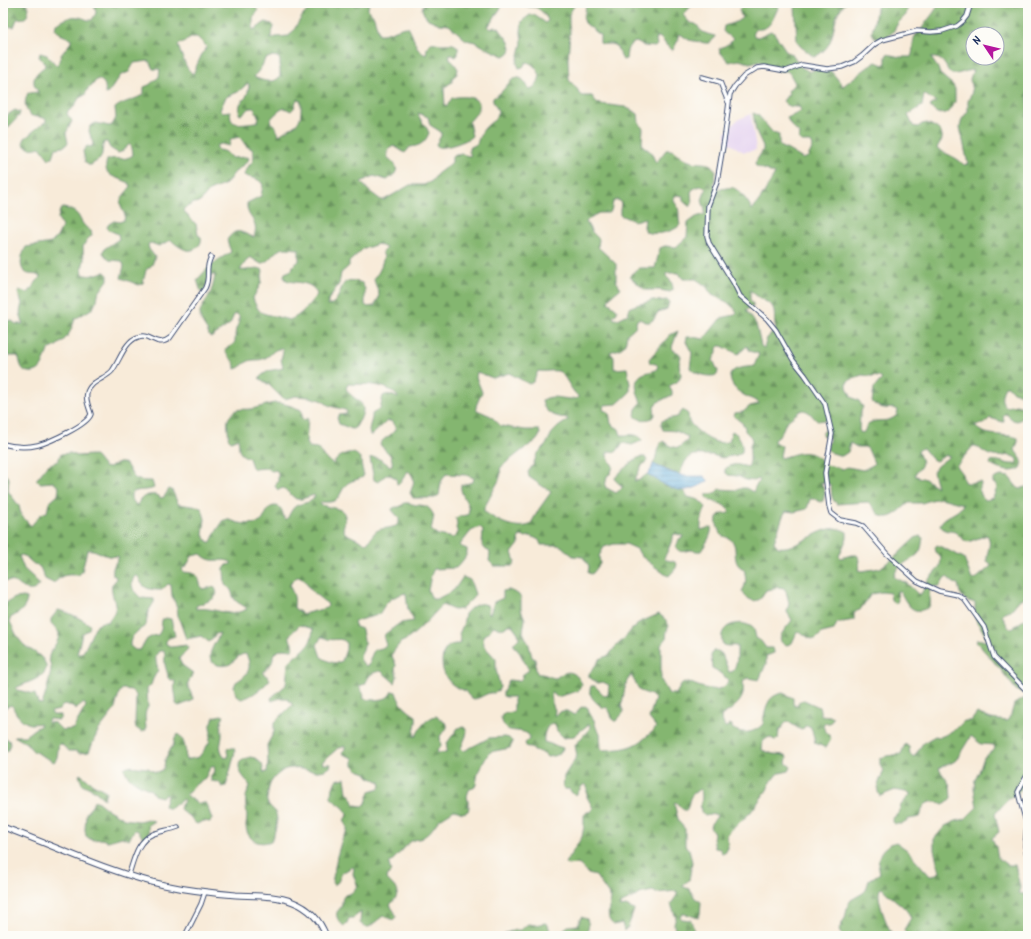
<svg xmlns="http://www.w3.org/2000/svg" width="1031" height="939" font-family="Kalam,sans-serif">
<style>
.built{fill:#e5d3f1}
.forest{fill:url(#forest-firs);stroke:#507267;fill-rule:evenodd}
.water{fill:url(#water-rules);stroke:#41709e}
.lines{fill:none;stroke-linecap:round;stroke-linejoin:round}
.minor-casing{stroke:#3c4b70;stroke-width:5.5}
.highway-casing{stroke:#3c4b70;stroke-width:7}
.minor{stroke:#fff;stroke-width:3.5}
.highway{stroke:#fff;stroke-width:5}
</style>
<defs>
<pattern id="forest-firs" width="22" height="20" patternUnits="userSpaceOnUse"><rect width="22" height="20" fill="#84b670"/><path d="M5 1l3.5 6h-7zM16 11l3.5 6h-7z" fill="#6b945f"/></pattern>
<pattern id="water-rules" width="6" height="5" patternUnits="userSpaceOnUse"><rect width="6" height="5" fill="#67b0de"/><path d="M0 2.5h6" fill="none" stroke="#5490b7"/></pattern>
</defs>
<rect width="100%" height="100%" fill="#fdfcf7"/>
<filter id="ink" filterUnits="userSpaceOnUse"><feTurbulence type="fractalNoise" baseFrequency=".025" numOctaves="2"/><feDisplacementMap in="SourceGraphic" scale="8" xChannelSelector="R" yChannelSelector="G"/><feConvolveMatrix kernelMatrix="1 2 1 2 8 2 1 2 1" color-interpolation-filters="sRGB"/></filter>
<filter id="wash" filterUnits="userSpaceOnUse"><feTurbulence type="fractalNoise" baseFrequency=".012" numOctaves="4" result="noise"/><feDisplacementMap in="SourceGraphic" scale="16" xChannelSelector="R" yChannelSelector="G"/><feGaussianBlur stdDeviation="0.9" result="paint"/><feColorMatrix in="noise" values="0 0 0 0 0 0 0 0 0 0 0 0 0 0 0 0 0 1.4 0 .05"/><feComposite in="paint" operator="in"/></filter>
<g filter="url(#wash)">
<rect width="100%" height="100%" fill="#f8ebd9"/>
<!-- built -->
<path class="built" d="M751,114L756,150L744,152L725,141L726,132L737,120Z"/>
<!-- forest -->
<g class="forest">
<path d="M3,3H26L29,7L27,16L25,18L17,19L14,27L3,26Z"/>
<path d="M89,3H253L258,11L253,18V30C258,29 261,24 266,22L272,24L274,27L270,39L276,37L289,36C296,29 299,19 305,13C321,0 350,3 370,3L368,7V10L374,17L379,34C389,35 398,27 408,27C414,36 415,51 426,55L427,48L429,44C434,41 437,44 442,44C449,44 452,42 458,47V55L456,57L452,55H449L450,59L454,63L458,69L457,74L452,78V82L446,86L444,90L445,105L447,106L452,98C459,96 479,95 479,106C479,112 472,118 469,122L472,136C468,141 445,149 438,147L436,144L441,136V132L430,125L428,117L418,113C419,120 427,126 429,133C425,143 420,146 410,147L405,153L394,146L390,148L387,153L388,158C399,166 400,172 387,180L374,176L361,182L369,191L381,200H384L410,185H424L432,181L437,174L449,165L452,162V156L461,154L469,156L471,155L469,152V148L477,144C479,137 482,130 488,125C492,121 497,120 498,113C498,107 492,104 493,98C496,96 499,94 501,92C507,87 512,74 522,79C525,81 527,86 529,89C536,88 539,81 540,75C537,69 533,63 526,62L523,67L519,68L517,63L522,43L521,32L522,21L530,15H534L546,23L548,20C545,15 539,7 533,7C529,7 528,7 524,5L523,3H576L569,14V25L570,31L568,59L569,80L578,90L579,94L582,96H592L597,103L601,104L625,107L635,112L638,114L639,123L643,128L642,142L643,146L651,152L656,163L666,150C676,149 677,154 685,159C693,164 702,162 710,164L716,171L714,184L716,189C731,189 732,183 743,196C747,201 750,204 752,210L761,198L775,174L756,166L755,163L763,150V146L756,131L753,113L758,115L773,133L779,135V143L781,147L788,150L803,159L808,157L813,146L811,142H801L799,139L800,134L792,127L787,118L798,113L801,110L799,107C792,107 788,107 783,101L789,93L788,91L795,83L790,74L787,71C773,72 770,66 759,61L750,63L739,60L729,62L720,52L719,49L730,43L733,39C730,35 725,35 723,31L724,26L736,22L742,18L739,10L745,3H781C773,14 773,31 756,29L753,32L754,36L758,37L771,31L774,33L787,52L793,55L801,67L810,72L817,68L831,71L843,86L872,64L876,62L883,65L886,63V57L887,54L900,57H911C915,49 910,35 920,32C925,22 932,16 938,6L937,3H1028V396L1013,392L1008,386H1005C1002,394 999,400 1006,407L1016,405L1027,408C1028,415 1024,418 1017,421L1013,420L1006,414L1003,415L1004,422H1003L990,418L984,424L975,425V426C984,438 1005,433 1018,438V442L1015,450C1019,457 1025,460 1021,468C1012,474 997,470 990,464L991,461C999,459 1006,465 1015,464L1017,462V459C1009,452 1002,458 994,456C986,455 982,450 976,446H973L956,466L962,474L964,482L968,483L981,482V484L979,489L983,499L986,500L993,498L997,488L996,485L993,483V479L1001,476L1009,477L1017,487L1020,489L1028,486V598L1020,599L1011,610L1004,612L1002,615L1008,627L1012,628L1028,617V693L1025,694L1016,690L1001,670L979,645L976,642L978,639L985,641L987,639L984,633L975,618V603L965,600L960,593L958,584L954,583L947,577L944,578L940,586C937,586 933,586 931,589C927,594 932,600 930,605C929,608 925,609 922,610C910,613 905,600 900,591H897L898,600L896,604L891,600L890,593L882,592L871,594L860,610L854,612V620L837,623L834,630L822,633L816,639H813L809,638L801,632H797L792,643L787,645C771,641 788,627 792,620L787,612L789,603L786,591L784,588L778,587L772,589L766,590C764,593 763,597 760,599C753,604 745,597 742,591C747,584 746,577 744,569C730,563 739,549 732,541C729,537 724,537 721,535C718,530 714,519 719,515C721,513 726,514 729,513L730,511C721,500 713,504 706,497V495L715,493L719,489L737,490L742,488H746L753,492L756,485L760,481L759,479L754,481L746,480L738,476L728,475L725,472V469C734,462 738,465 748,467C753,459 747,448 752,441L751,437L745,431C746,423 738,421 734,416L735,413L743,412L750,406L759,404L758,402C746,396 730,391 730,375C735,366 745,368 754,366L759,354L750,351L747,346L738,354L722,346H719L717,348V352L713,360L718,371L717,375C709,378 694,374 690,368L692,353L686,342L687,337H692L704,339L720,319L725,317L735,315L737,313L735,309L727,302L712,295L706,286L696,279H683L679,273H666V276C670,280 673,283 673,290L670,292L660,290H645L630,277L631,274L639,268H655L660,248L665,246L676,247C680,244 683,240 687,237L688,223L696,217L705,214V210L702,200L706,189L705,187L700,186L693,189L691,192L692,204L690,207L683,201V196L677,195L674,197V201C682,212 677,213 680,225C674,232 655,236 646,232L644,227L645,218L634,221L620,215V210L621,204L619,200H616L613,202L611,211L608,213H599C596,214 588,219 586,222L592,232L599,239L598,247L616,264V281L621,288L609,298L608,302L617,309V313L613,316L614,319H618L628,314L630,308C637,303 645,304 652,300L658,301L667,300L669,302L667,309L658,312L654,319L650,322H646L639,319L637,320L635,327L627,334L625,345L620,349L610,352L614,357V369L627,368L630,384V392L617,404L604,405L603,410L609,412L611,424L619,429L621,435C629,436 635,432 642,439L641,441L632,445L623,443L616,452L610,451L607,453V456L613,466L611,473L607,476L605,487L616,493L622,488V486L616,481L615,478C618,474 634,459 638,458C639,457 643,457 645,457L647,461L641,467L634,481L640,480L647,474L671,487L683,491L688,497L699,500L706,507C703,514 700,523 701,530L711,527C713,534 705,545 701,551C697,552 695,550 691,550C685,551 681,554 676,548L679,539L683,537V536L677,534H674C671,543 668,551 664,558C667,562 673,559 677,564L676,568L669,576L666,575L641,556L637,549L626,544H614L604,547L599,556L600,564L593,573L591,574L588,573L589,566L583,557L573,556L561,546L557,545H541L539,540L531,536L525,537L520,536L518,539L519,544L512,553L515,561L514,565L512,566H494L489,561L490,554L489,551L486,550L482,545L483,530L480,527L471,531L460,545L462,547L467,549C468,556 462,561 458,566L456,568L434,569C430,575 430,583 428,590L432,599H437L454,590L463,577L470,580L475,594L472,599L462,609L454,610L442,605C434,614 411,640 401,642L393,652L392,656L396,665L395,669L397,676L395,683L381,671C370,673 370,674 365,684L359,686L364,695L363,698C368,701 381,700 386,698C389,697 391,693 392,691L396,692C399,703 406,710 416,716C417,723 414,729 414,736H416C420,728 426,718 436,716L447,724V728L440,736L441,747L437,750L438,753H446L447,743L458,728L464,727L467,731L466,736L461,748L464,751L489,738L505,737L509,738L513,742L510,748L490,752L487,756L478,772L476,785L469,790L467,796L469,807L468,811C462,815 460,811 454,810C449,814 442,817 438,821C433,828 430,833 422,838C418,840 414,839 410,842L389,864L391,872L388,875L387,879L398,891L396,898L390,905L395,913L396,917L393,920L383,916L369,927H365L360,923L361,912L353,918H350L348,920L347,924L344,926C340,923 335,917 337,912C338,910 340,909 341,907C343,902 341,899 345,895C352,893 356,892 357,884L353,874L354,868L352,867L342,873L338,882L334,885L332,883L337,856L342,839L347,831V827L344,820C353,810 338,805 331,798V793L336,780L345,778L347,792L352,798L355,805L363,806L366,803L370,791L379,788L381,785L380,782L369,777L366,773L358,770L353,765V758L343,754L342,752L345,749V746L337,749L322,762L324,764H331L330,767C317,778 294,762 282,771C274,777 269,782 268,793C268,796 266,799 267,802C269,807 275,809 276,814C279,821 274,835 271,841C259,846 247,840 246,826C246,823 247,820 247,817C246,801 243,802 250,786C245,777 236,772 240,761L250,757L255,758L262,764L264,773L267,772L268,761L267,745L274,732V723L292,705C288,695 279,698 272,701L271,698L286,685L288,663C300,650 311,651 313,629L300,625C290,635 286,633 294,647L292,650L283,649L276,652L273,655C274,664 268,666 263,673L270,679C266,686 250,698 241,699L236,695L234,687L236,682C248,675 253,668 246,654C238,654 236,660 230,664C226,666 222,666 218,665C201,660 216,643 220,633L216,634L209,642L201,636L187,639L185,636L178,616L177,607L172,596L171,585L168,584L162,590C155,590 146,590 142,584C139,580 140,578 136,575C128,584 133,591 141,598L154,599V602L148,612L146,625C139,631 129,635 130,646L135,650H140L147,639L153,636L158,635L161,630L162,620L166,618L171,619L175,636L169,638L166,641V644L172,647L186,645L188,648C186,653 181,655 179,659L182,665L193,673C186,689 186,681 193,698L192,701L179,706L176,704C177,696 173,690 175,683L174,680H170L168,678C168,673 166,670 165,665C164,660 166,656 164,651H159C153,657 157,663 158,670L153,679L151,685L147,689L148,707C143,714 146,722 146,730L142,732L136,728L135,724L136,695L131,690L124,689H122L119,693L115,709L98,731L89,752L79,753L76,751H69L61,744H59C57,750 59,758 54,762L33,751L26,743L14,736H25L34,729L40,726L41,724C37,723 35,724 31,724C23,723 15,714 13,707L11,705L3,709V603H6L15,598L24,597L27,599C26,609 18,614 10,618V622C14,629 17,638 23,644C28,649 36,652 41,657C58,676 28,681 16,688L17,690L35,694L38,703L42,704C45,698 51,674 51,668C51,664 48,660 49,656C51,649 60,641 59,633C58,630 53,627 51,624V619L58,610C66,611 84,620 90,625L89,629L82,634L77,654H80L84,651L95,627L102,622H108C110,618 114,614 115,610C117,605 110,592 112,584L115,581L116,577L113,575C112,566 115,564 119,557C115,556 113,557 109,556C101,555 95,548 87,550L82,571L79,575C73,575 66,574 61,577C58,579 57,581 53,583L45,579L40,567C32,565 29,558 22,555L19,556L24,569L34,578L39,585C29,599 20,581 9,581C7,581 5,582 3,582V473L9,478L8,491L19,506L21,515L31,526L41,514L47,512L49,503L58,495L59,487L53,482L41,483L36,480L48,465L58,461L61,454L70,453L77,456L92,455L96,457L104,467L109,468C115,464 119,461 126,464C135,478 131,481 152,481L154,488C146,492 137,488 131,494V498L136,505L138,504C141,495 151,493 159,496L160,498L164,497L169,489L172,490L178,504L199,507L202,509L205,519L203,535L208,542H211L215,533L224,520C230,519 234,522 239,523C244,524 253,524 258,523C267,521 264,506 275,506C283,506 282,514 285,519H287C290,514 292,507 298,505C305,502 310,504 315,496L314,495L302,499H296L283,488L278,490L275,486L278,481V473L276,470L272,471L266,468L254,469L252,467L249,458C236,453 240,450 238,438L231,441L228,438C230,430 224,422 231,415C237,407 242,410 251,409C272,405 271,399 294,407C297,409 299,408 302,411V419L304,420L308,418L306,443L309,447L317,448L325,458L333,464C339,455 352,447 360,458C362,461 361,465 362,468C363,472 364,473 363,477C358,480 352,480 348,483C337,493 343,504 321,502L320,504C334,511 351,504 343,528L345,533L363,542L368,543C377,525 380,531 396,526L399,522V518L392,510L393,508C395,507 397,507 399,507C402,506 404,502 407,503C411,503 414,505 417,505C426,505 430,507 434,516L431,530L438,535L453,538L458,533L456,528L457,525L456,518L459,516L468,515C472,504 459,496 461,485L473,482L474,478L466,475L446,474L441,482L439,495L435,498H413L410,493C414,483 416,478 408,471L400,483L397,484L396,478L390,475H386L378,482L374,480L370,458C378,456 384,462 390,466L392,465C394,454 384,451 380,444C384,437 391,437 396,428L391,421H387L372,435H370C367,428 373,421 372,414L380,409L383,396C389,392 393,396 398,398V397C386,382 366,385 348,384L346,388C352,402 370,399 360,420C357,424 357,428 352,429L339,424L337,418L339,415L346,414L347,411L342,409L330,406L321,400L309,397L295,396L285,399L282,398L269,385L259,378C269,369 270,371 283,368L281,359L283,352L282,349C273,348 272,355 265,358C260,361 254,359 249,361C243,363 241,368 235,369C236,359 226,358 225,349C240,342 233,341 236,329C238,324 240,321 239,316L237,314L234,315L230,324L212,337L209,336C208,329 200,323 200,316C199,309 206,302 209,296C212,290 214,283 215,275H212L209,278L204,293L201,292L197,280L207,269L218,260L231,252L227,240C237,225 242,234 254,237C260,218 246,220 247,203L261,196L263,185C259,177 251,179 244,175L246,169L253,161L254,155L252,149L246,146L242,140L239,137L231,139L229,146L221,144L217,145L216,148L218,150L224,151L232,158L247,157L249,158L248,161L234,173L226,184L209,191L200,202L194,203L183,209L186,214L196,224L198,235L201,237C203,244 195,252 187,250C182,249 175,244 171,240L159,246L151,243L148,244L149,249L155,257L152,265L146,270L143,283L139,285L121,278L124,266L122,261L109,260L103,253L104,249L119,239L118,234L109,230L107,227L109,224L114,221L120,222L124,220L125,215C116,198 122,199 131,186C126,176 100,181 107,160C117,156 123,162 133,155L132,148L130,144L121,152L118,153L110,148L107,142H104C102,146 103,155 100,159C97,161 94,163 91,165H88L85,162L83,151L87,146L91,147L93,144L89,131L90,126L96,123L109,126L112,125L116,118L115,108C123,101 136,100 144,94V87L149,85L159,77L160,69H153L149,61L134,63L129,72L121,75L111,89L108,93L105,94C106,86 105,81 97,79L91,87L88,88L85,95L79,98L74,107L68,111L67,114L72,121L66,133L68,143L63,147L56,148L53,157L49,159L40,147C34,149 26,150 23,143L25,138C33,133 37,126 46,122V119C41,116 35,118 30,115C24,108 24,101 28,93L38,92C37,89 34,86 34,83C33,74 40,71 45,66L44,62L39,57L40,53L47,55L56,65L58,64L61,55L71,42V39L60,34L55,29L56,24C63,21 70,15 78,17C83,17 87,21 92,20L96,13L95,7ZM973,34H997V58H973ZM193,37H197L207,47L201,56L193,74C192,73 189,70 188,69C186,67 178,47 178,45ZM273,56L278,57L280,60V77C272,84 263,81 254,77L262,66L265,59ZM931,58C946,56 946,72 952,74C958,75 967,70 973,70L970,79L972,92L968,101V111L962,119L960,127L968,164L964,165C956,156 946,155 937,148C938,145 941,142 942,139C944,130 933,126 927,123L922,124L918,127L913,126L908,115L922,106L924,94L936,102L930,106C934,113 939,115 947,113L955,102V89L953,85L940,74L938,68ZM248,83L249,85L248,92L246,97L240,104L239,114L241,115L250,108H254L259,118L257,122C251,122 235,126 232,121C230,119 231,114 230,111L222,112L220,110L225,99L228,96L238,92ZM298,99L301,101C302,127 297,123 279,135L275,126L270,122L271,119C274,115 280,109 285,108L291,111L294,108L296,101ZM378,244L386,248L382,253L384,256C382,263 380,274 374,277C374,289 385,292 374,306L368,307L365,305V289L362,283C334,272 347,299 328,306V300L339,284L341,273L349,266V262L363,249ZM285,248L299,249V261L293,266L292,270L285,273L284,276L286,280C296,284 313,280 317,295C308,304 302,316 289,320C284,318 262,314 261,312C257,309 254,302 253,298L261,283L263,270C256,265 248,272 240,270L247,260L250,257L261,264C273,260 272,250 285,248ZM750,290C754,293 756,296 760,298C765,302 773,303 774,311C775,317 774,323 776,330L767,338L764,348L761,346L756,324L746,310L754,306L750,299ZM538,371C545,372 552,370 558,371C564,372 571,391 578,396V398C566,402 552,392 542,401C544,414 556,417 567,418L568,420L558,427L552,433L546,445L537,454L533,465L528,472L529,477L551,492L539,509L530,525C515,530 496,521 484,511V508L499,480L501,473L500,469L502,466L525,448L536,441L539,437L540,433L539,430H525L501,426L491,416L477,410L476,406L482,392L476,377L477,372L493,378L509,373L529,384L533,382ZM862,375L879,377L882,379L874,388L872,402C878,408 886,409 894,408L898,410L897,415C887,425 876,417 869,424C867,425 865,430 864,432L861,433L859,430C860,421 859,414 863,407L859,401L851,397L847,387V382L854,378ZM803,410C810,411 812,416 817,421L826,420L828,423L822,435L824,437L830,438L827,448L829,452L842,456L848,452L850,443L857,447H865L868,449L874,463L873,465L863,470L847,467L842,469C837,466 832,467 827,465C823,463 821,459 818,457C804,448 794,455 781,458L780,456L782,446L774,442V440L781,434L786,422L800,411ZM923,448L932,459L936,461L946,455L950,456L937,466L933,472L937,487L925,479L916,476L915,474C924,463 923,463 918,452L920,449ZM821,482L827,483L831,485C832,492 830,499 837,504L868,502C873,505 876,513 881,516C892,521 902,508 909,503H922L931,500L941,498L963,504C959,515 944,514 940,525C944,532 948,530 955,532L964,540L968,542L987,535C993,543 986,552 987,561L990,563L991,566L977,578L972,580L964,558L937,545L935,547L936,552L941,558L940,567L929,579L921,594H918L908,584L894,577C897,561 915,562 920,551C922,547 922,542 923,538L920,536L915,538L896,556L880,568L862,571L858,570L860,560L857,555H851L841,558L839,556L847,538V532C824,518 802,551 778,547L774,542L783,516L786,511L794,512L807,509L810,499H815L820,502L823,501L825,493ZM201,554C212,565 219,557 231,562V564L227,565L224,569L225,585C235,591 230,594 236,601C239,604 244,605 247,609C227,619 215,606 196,609V606C204,602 224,599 214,587L202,589C197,576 200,573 183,572L182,569L187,565L192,556ZM297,577C306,577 306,584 311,590C314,593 324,602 327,603L328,606L326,608L303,614L294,608C294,604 295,601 294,597C292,587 285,587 297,577ZM406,593L408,610L414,621L400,623L385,634L384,639L386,645L382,648L374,650L370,659V664L366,666C353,655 366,653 364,642C364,637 362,633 362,629L356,627L354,622C362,618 371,618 380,614C385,601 393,596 406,593ZM321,637H323C333,643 339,636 346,642V649L342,661C334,665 328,661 321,657L317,645ZM84,703L86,706L73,729L62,730L55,723L47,722L49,719L59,720L61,718V715H53L51,712L59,710L63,705L66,704L76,709Z"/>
<path d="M424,3H504L488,27L490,29L495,27L499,28C504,37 520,49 504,56L488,49L475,42L466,40L449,25L440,24L428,19L424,14L422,9Z"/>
<path d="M586,3H694L683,15L690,23C701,24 696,28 703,32C706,34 711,35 715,36V38L709,43H705L689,40L680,34L678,35V40L673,50C666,48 665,41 659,37H657L656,41L657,45L655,47L644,46L636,42C627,45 627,50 626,59L623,60C619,54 618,43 609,44C605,44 604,45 600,43V35L585,23L583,17L585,13Z"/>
<path d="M791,3H846C842,7 837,12 836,19C831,36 833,48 814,57L800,46L797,41L795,6Z"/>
<path d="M879,3H906L907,10L906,15L898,23L893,32L883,40L875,38L872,33L876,11Z"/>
<path d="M15,110L20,112L19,116L3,133V118Z"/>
<path d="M63,208C85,212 75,221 91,231L92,235L86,241L83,247L84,260L82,268L83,274C90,278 97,273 105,272L108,275V280L98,294L97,300L93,308L75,319C71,331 68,339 56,346C54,348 52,348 50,349C43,354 46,374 29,372C22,372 20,364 19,358L17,356H8L4,359L3,368V320L12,321L16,324H23L20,312L22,303L18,293L19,290L27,293L29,292L40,277L37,275C33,274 28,275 25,272C18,267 22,253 26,247L51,243L57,237L62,227L58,218L60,210Z"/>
<path d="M678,331L672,347L673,350L679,353L681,356L679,364L681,375L679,379L677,382L669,386L672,392V395L658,402L654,406L655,415L653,418C647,420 639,421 635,416L636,409L641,403C638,394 632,382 641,375C645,372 652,372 656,370L658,366L656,364L650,363L649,359L670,335Z"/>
<path d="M683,410L688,414L689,422C698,432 715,448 729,441L732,431C740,435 743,443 742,452L737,455L722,458L712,455H695L690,456L685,462L679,475L653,464C658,457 655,447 663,441L670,446L678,448L687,441L688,437L676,431L663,430L661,425L662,421L667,419L677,417Z"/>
<path d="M509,590L518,594L521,598V610L525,619L523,632L529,645L532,657L535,659L536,671L538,674C545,673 550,678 556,678C567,669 575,670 582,684L578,691L557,697L551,692L552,703L555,710L554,716L562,711H567L574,715L577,713L580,708L585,706L588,708C590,716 591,715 594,720C596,725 595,729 600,733L601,748L603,750C621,749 634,749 647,736C651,733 654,731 656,727L649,718L655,699L651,695L640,691L631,675C623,683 625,697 621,706L624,712L616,721H614C611,717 611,712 608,709C604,705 607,710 602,707C595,702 587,695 591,686H595L605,696L608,695L609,685L603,682L597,683L589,677V674L600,659L609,655L616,646L624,639L632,629L635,628L638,623L659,614L666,620L669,626L667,630L666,639L661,645V680L669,694H676L682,683L689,682C698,687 726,697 728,679C722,676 718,670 712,668L711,656L713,651H718L722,654L729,672H732C738,664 737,656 737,646C732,645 728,647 723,645C715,623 744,618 754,629L756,638L761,641L766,648H772L774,651V653L766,656V664L759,680L748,678L744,680C742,685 744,689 743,694C741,703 730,711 722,715L721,718L725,727H727L729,724L732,725V728C742,735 754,733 762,725C765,722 763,719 764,716C768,703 768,696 783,693L793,698V704L795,705H797L800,701L804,700L819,707L821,715L830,716L833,718L830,723H824L823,726C824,731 829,733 831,739L826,748L815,743L812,730L810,726H805L803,729L801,730L787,721L779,731L778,739L775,740L769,737L763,741L762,750L773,754L786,755L787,758L786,763L791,767L789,771L780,773L776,775L769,785L767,790L750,813L730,831L727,835L728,848L725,853H722L720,849L715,848L713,839L714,833L710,827C711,821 716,820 717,815L714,814L705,816C695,809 706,799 700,789C698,790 694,793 692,795C686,802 691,821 676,802L674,804L679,822L685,829V845L689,850L692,862L689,880L682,886L689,889L695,898L701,902L700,914L698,918L686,914H682L680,917L682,919L691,920L695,936H663L666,933L669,932L672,933L675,932L674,923L676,918L671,904L677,895V891L656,893L653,891L642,893L620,904V907L626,906L634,910L628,927L624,931L622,923L614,925C604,918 610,908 611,898L598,879L596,876L588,874L580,865L576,864L567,865L565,863L582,837L584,826V815L587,812H590L593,808L587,797V786L585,784L582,786L576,795L573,794L569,789H565L563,787L564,776L577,756L575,745L591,727L589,724L574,736L564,738L557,731L555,725L552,723C546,726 543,735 544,742L563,748C561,754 553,757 547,757L544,754L526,746L525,743C529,740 530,738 528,734C516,727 505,737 501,717L503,714L512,712L514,710V697H506L503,696V692L509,680L519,681L522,678V675L529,670L517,648L514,647V643L519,638L518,633L512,625H508C503,630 500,629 494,626C490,629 489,634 483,636L484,646L496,659V669L500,687L498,691L494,693C486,691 478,702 471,698C468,696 467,693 465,691C462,689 459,689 456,687C444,680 439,665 444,652C448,645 451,644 459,644L461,642L459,634L463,625L465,614C471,607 478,601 487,605L489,608L488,613L490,614L494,602L503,598V591Z"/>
<path d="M1028,698V775L1021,789L1018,793L1009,798L995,814L999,832L992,838L996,847L998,858L1007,865H1015L1020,887L1019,893L1022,894H1028V936H906L905,928L911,918C906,905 891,899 882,888L880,889C875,897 888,928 893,936H844L840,933L839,929L845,918L848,905L851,900L863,893L866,890L869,880L880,873C876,857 880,847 896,842L907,850L930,876H933L940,872L934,850V839L945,826L956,821L965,819L977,807L974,788L975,780L979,772L984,757L995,749L994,745L981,744L971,736L956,760C951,765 943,764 939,769L950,785L951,798L947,802L943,804C936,801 928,800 923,807C921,811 922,813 920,817L909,819L901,824H895L893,822V818L899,813L901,805L910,795V793L895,790L880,796C874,788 881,779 884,770L880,765V758L887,756L901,754L905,744L909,747L910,754L914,757L923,743L935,736L940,737L945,735L957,728L964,721H971L977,713L991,719L1007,721L1011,715L1014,704L1023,699Z"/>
<path d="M221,715L224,716C219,723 222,726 222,734C222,745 217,746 225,758L228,757L227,750L228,748H234L235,752L227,783L226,786L222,787L219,782L211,781V775L215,772L214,766L210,768L205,778L195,785L186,795L199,804L204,803H206L212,819L210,822L203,821L197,824L194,822L190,816L187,815L180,809L181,805L184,801L183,799L171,808H167L164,806L167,795L165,794L162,797L154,795L151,790C140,785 128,781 124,768L128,766L148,768L155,772H158L162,770L164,767L165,760L168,753L174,744V740L178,734C184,739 187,750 185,758L186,760L199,757L209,743L211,732L210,727L214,717Z"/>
<path d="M3,737L9,740L10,744L8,750L3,755Z"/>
<path d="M80,774L93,784L106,791L104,799L94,790L82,784L79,775Z"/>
<path d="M94,801H97L107,809L124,819L139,821L147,819L154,821L148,825L149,835L144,839L138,831L135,830L133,832L129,840L122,837L108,841L101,839L93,840L90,839L86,836L85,830L86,813L92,806Z"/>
<path d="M581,917L587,919C590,927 589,932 581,935L503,936L505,933L515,930H520L528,924L536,925L545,923L548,925L551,934L557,935L568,926L578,925Z"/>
</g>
<!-- water -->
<path class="water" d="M653,464L672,473L685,476H704L708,480L707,482C701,485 692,490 685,490C672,492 658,480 647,474L651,470Z"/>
</g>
<g filter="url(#ink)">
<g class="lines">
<defs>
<g id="minor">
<path d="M971,3L967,16L963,21L957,26L942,31L931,32L917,31L882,40L875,44L862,56L854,62L842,67L827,69L802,65L786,71L764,67L757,68L744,76L735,86L730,94L725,134L717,182L708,206L707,236L709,243L733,282L740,296L767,319L776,330L793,360L805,375L825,404L832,434L825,473L829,506L831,513L840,520L856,523L863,526L887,554L917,581L939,591L958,595L964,599L984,627L994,657L1028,692"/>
<path d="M702,77L720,82L728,102"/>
<path d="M3,444C14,447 26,448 38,445C49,442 88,425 91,414C89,407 85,400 87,393C90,381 105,379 112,371C120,360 125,341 138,337C151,332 156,349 170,338L205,288C211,275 204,270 211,257"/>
<path d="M1028,774L1022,784L1018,792L1021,804L1027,825L1025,846L1028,860"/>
<path d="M129,874C134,859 137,841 153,834C161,831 170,830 178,827"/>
<path d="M185,936L201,904L205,892"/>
</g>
<path id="highway" d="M3,827C55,846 110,873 164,885C187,890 212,893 236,895C255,896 275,895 293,902C309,908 320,920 326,936"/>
</defs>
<!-- minor casing -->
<use href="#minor" class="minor-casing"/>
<!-- highway casing -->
<use href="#highway" class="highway-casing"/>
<!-- minor -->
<use href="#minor" class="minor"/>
<!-- highway -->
<use href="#highway" class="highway"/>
</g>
</g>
<!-- margin -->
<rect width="1031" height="939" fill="none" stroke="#fdfcf7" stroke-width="16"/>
<!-- north arrow -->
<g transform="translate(985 46) rotate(305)"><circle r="19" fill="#fdfcf7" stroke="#a3aaba"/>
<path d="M0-3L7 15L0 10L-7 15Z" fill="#b5179e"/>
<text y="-6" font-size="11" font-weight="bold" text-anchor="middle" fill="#1b2f5e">N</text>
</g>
</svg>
